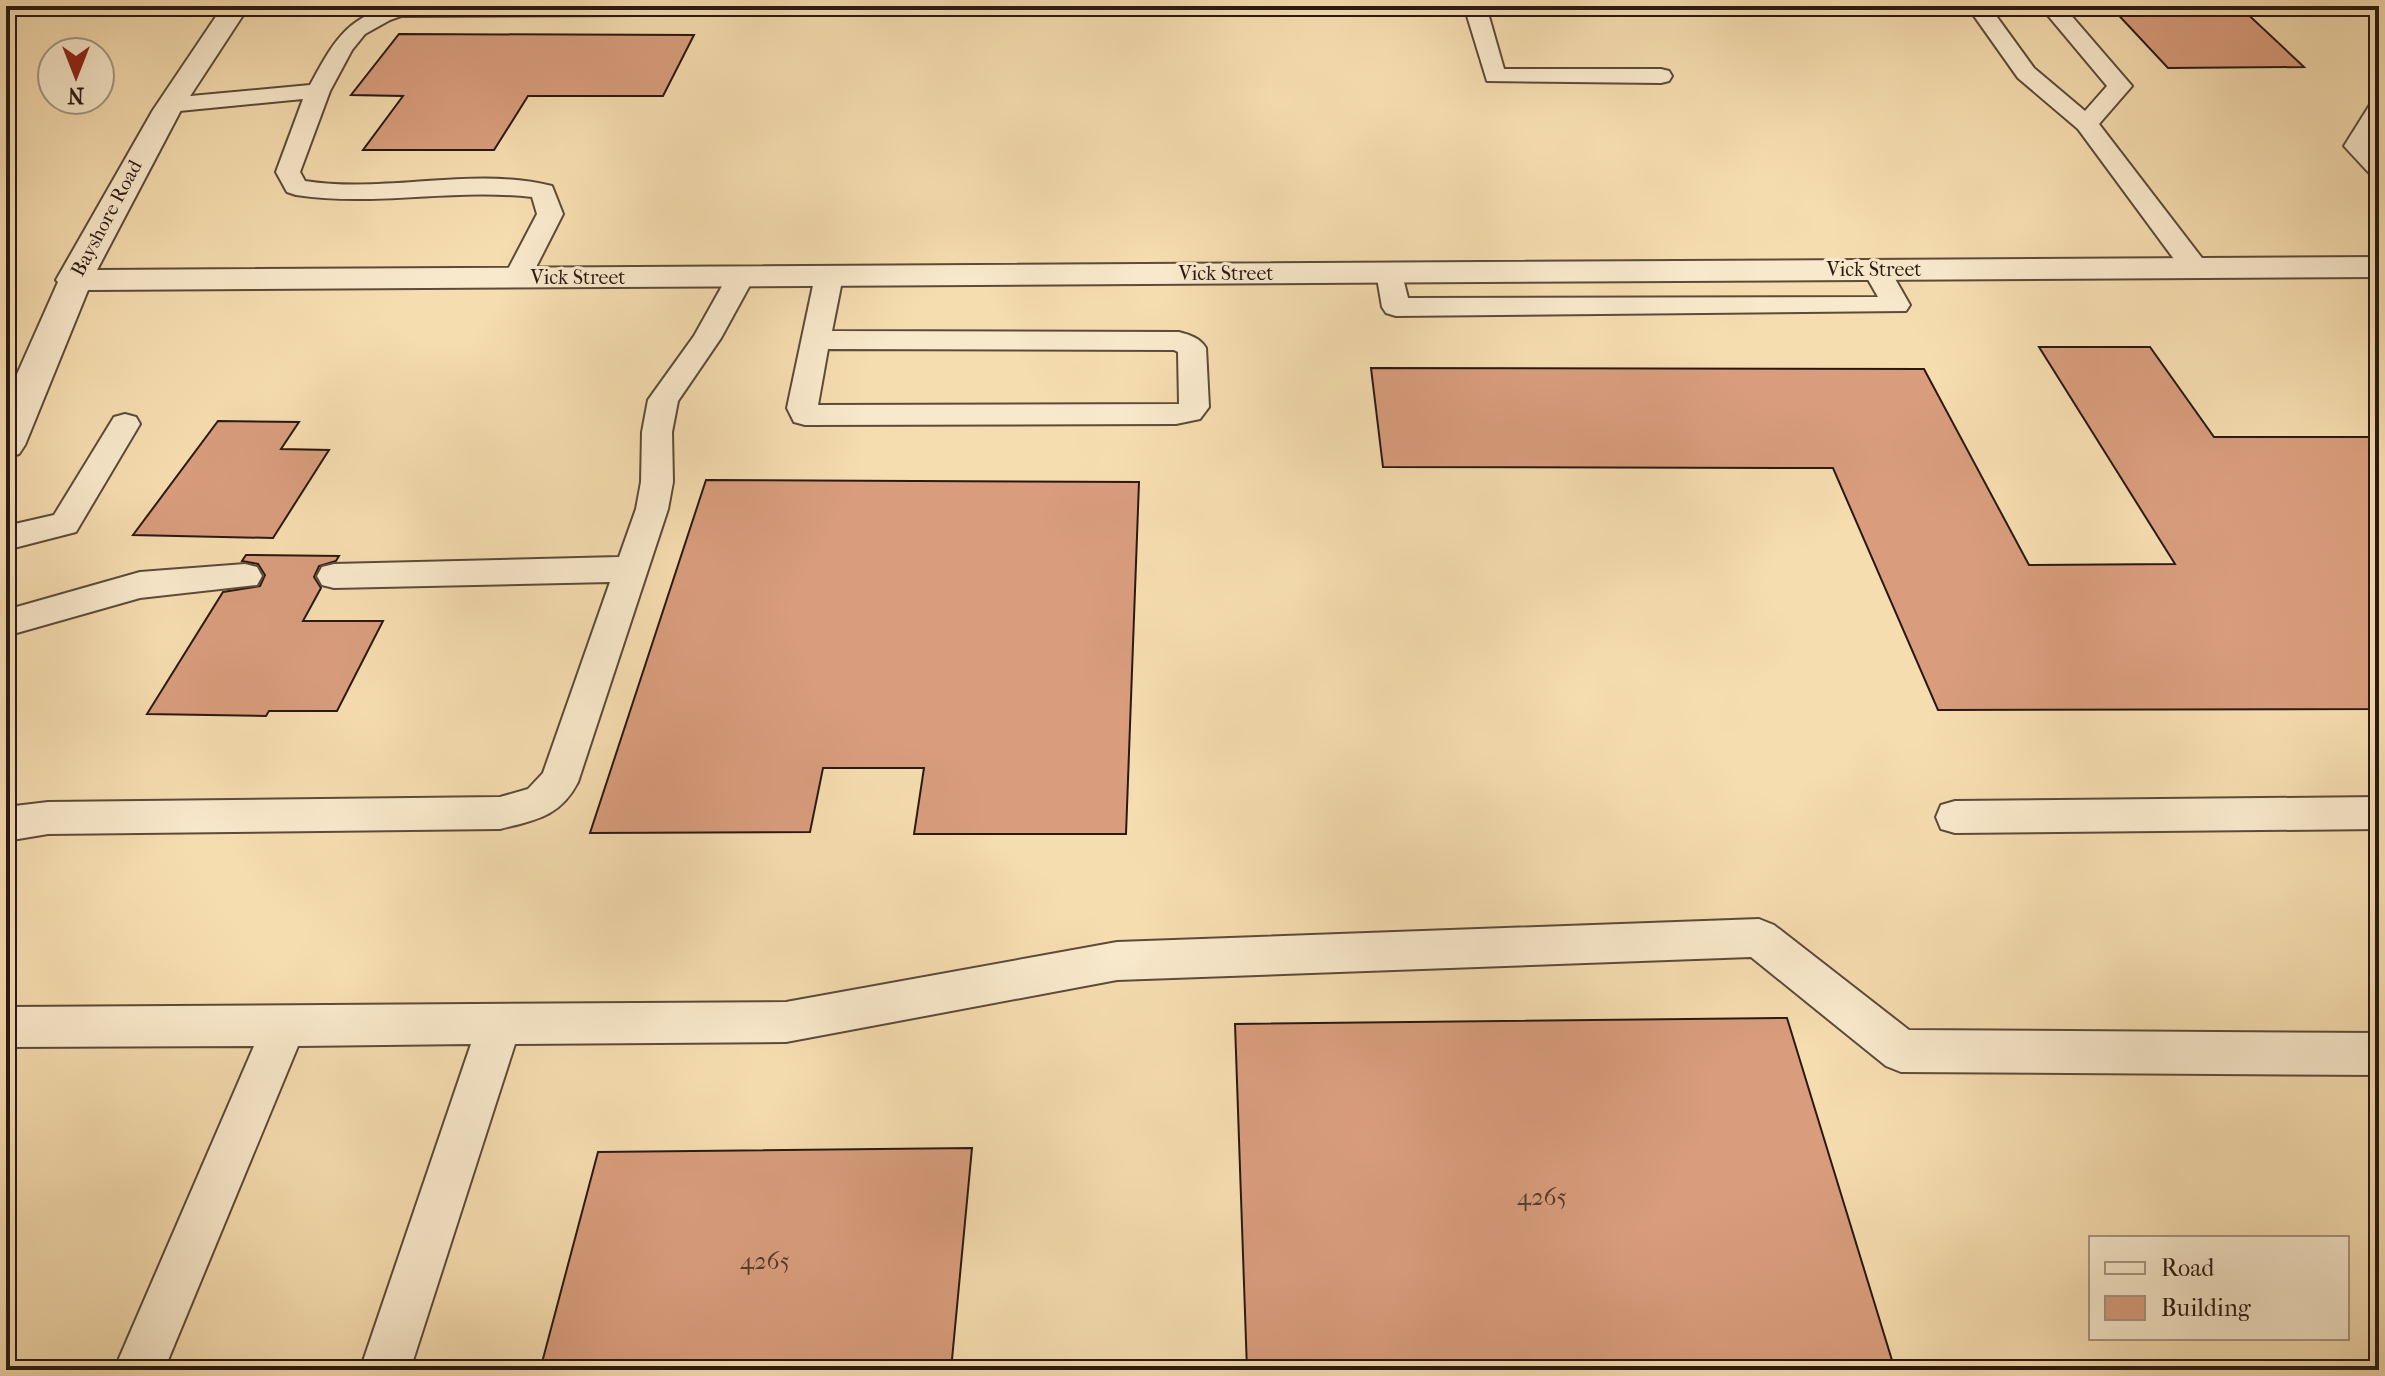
<svg xmlns="http://www.w3.org/2000/svg" width="2385" height="1376" font-family="'IM FELL French Canon',serif">
<style>
.building{fill:#d99d7d;stroke:#291913;stroke-width:2}
.lines{fill:none;stroke-linecap:round;stroke-linejoin:round}
.lane-casing{stroke:#5c4a3a;stroke-width:4}
.street-casing{stroke:#5c4a3a;stroke-width:4}
.lane{fill:#f9e9cc;fill-rule:evenodd}
.street{fill:#f9e9cc;fill-rule:evenodd}
.labels{text-anchor:middle;stroke-width:6;stroke-linejoin:round;paint-order:stroke}
.far-street-label{font-size:20px;fill:#291913;stroke:#f9e9cc}
.near-number-label{font-size:24px;fill:#553a2e}
</style>
<rect width="100%" height="100%" fill="#f6ddb0"/>
<filter id="stains"><feTurbulence type="fractalNoise" baseFrequency=".0025" numOctaves="4"/><feColorMatrix values="0 0 0 0 .2 0 0 0 0 .09 0 0 0 0 .02 0 0 0 .5 -.17"/></filter>
<radialGradient id="worn" r=".72"><stop offset=".6" stop-color="#630" stop-opacity="0"/><stop offset="1" stop-color="#630" stop-opacity=".3"/></radialGradient>
<!-- building -->
<g class="building">
<path d="M2110,6H2239L2304,67L2168,68Z"/>
<path d="M399,34L694,35L663,96H528L494,150H363L403,96L351,95Z"/>
<path d="M2039,347H2150L2214,437H2379V709L1938,710L1833,468L1383,467L1371,368L1924,369L2029,565L2175,564Z"/>
<path d="M218,421L299,422L281,449L329,450L273,538L133,535Z"/>
<path d="M706,480L1139,482L1126,834H914L924,768H823L810,832L590,833Z"/>
<path d="M246,555L339,556L336,561L319,566L314,577L321,588L303,621H383L337,711H269L266,716L147,714L223,592L260,586L265,575L258,564L242,561Z"/>
<path d="M1787,1018L1895,1370H1247L1235,1024Z"/>
<path d="M972,1148L951,1370H540L598,1152Z"/>
</g>
<g class="lines">
<defs>
<g id="lane">
<path d="M390,6H660L657,11L640,15L401,16L390,20L365,34L352,50L330,91L300,172L305,181C387,194 471,166 552,186L563,214L528,283H508L504,277L537,214L532,197C453,188 375,207 296,195L287,192L276,172L303,99L169,112L161,110L157,105L161,100L169,98L310,85C332,45 344,20 390,6Z"/>
<path d="M1464,6H1486L1504,69H1661L1669,71L1672,76L1669,81L1661,83L1487,81Z"/>
<path d="M1967,6H1989L2034,68L2085,111L2107,86L2040,6H2063L2132,86L2099,124L2205,262L2209,268L2205,274H2185L2078,129L2018,78Z"/>
<path d="M2379,101V128L2369,145L2379,155V176L2370,174L2344,146L2371,103Z"/>
<path d="M1876,261L1886,263L1910,305L1906,311L1396,316L1386,313L1382,307L1376,272L1380,266H1400L1408,298L1878,297L1862,269L1866,263Z"/>
<path d="M741,268L751,270L755,276L721,338L678,401L672,432L673,482L668,509L578,782C560,817 535,820 500,829L48,834L6,841V807L48,802L500,797L528,789L543,773L610,582L334,588L322,585L317,576L322,567L334,564L619,557L636,509L641,482L642,432L648,400L694,336L731,270Z"/>
<path d="M829,268L839,270L843,276L832,331L1179,332C1190,335 1200,338 1206,348L1209,407L1200,419L1176,424L805,425L794,422L787,408L815,276L819,270ZM828,349L1174,350L1178,352L1179,404L818,405Z"/>
<path d="M125,414L136,417L140,424L76,532L6,550V526L54,515L114,417Z"/>
<path d="M245,564L257,567L262,576L257,585L140,598L6,636V610L140,572Z"/>
<path d="M2379,797V829L1955,833L1941,829L1936,817L1941,805L1955,801Z"/>
<path d="M1759,919L1774,925L1909,1030L2379,1033V1075L1901,1072L1886,1066L1751,957L1117,980L786,1042L515,1044L410,1370H360L471,1044L298,1046L164,1370H114L254,1046L6,1047V1007L786,1002L1117,942Z"/>
</g>
<path id="street" d="M223,6H249L181,110L97,270L2379,257V277L88,290L25,445L19,454L6,458V399L58,282L56,280L153,110Z"/>
</defs>
<!-- lane casing -->
<use href="#lane" class="lane-casing"/>
<!-- street casing -->
<use href="#street" class="street-casing"/>
<!-- lane -->
<use href="#lane" class="lane"/>
<!-- street -->
<use href="#street" class="street"/>
</g>
<g class="labels">
<!-- far-street labels -->
<g class="far-street-label">
<text transform="translate(106 218) rotate(-62)" y="7">Bayshore Road</text>
<text x="1874" y="276">Vick Street</text>
<text x="1226" y="280">Vick Street</text>
<text x="578" y="284">Vick Street</text>
</g>
<!-- near-number labels -->
<g class="near-number-label">
<text x="1542" y="1205">4265</text>
<text x="765" y="1269">4265</text>
</g>
</g>
<!-- margin -->
<rect width="2385" height="1376" fill="none" stroke="#f6ddb0" stroke-width="32"/>
<rect x="8" y="8" width="2369" height="1360" fill="none" stroke="#291913" stroke-width="4"/>
<rect x="16" y="16" width="2353" height="1344" fill="none" stroke="#291913" stroke-width="2"/>
<!-- legend -->
<rect x="2089" y="1236" width="260" height="104" fill="#f9e9cc" stroke="#a69682" stroke-width="2"/>
<rect x="2105" y="1262" width="40" height="12" fill="#f9e9cc" stroke="#a69682" stroke-width="2"/>
<text x="2161" y="1276" font-size="24" fill="#291913">Road</text>
<rect x="2105" y="1296" width="40" height="24" fill="#d99d7d" stroke="#a69682" stroke-width="2"/>
<text x="2161" y="1316" font-size="24" fill="#291913">Building</text>
<!-- north arrow -->
<g transform="translate(76 76) rotate(180)"><circle r="38" fill="#f9e9cc" stroke="#a69682" stroke-width="2"/>
<path d="M0-6L14 30L0 20L-14 30Z" fill="#8f2418"/>
<text y="-12" font-size="22" font-weight="bold" text-anchor="middle" fill="#291913">N</text>
</g>
<rect width="100%" height="100%" filter="url(#stains)"/>
<rect width="100%" height="100%" fill="url(#worn)"/>
</svg>
